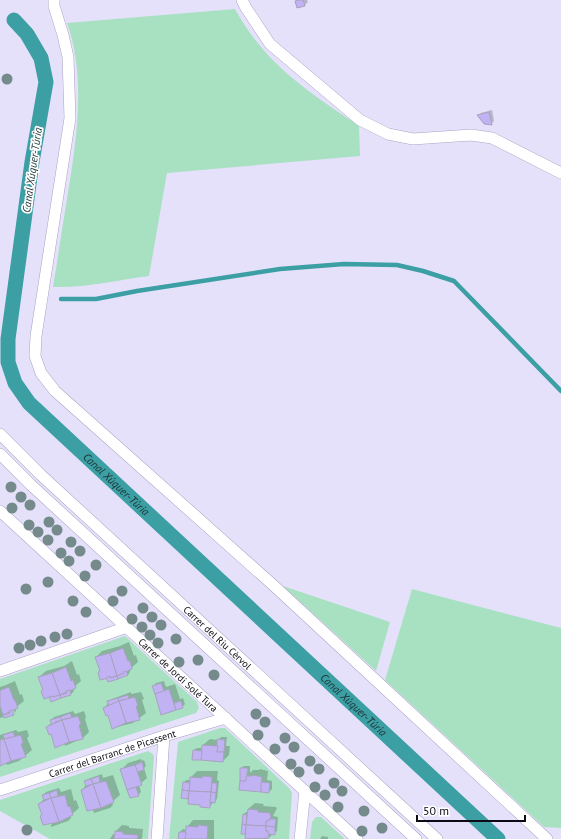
<svg xmlns="http://www.w3.org/2000/svg" width="561" height="839" font-family="'PT Sans',sans-serif">
<style>
.green{fill:#a7e1c2}
.shadow{fill:#0003}
.lines{fill:none;stroke-linecap:round;stroke-linejoin:round}
.stream{stroke:#3c9fa4;stroke-width:4.5}
.canal{stroke:#3c9fa4;stroke-width:15}
.building{fill:#c1b3f3;stroke:#a8a2c0}
.street-casing{stroke:#a9a3c2;stroke-width:12}
.street{stroke:#fff;stroke-width:11}
.tree{fill:#758a8b}
.labels{text-anchor:middle;stroke-width:3.5;stroke-linejoin:round;paint-order:stroke}
.street-label{font-size:10px;fill:#0c0a14;stroke:#fff}
.water-label{font-size:11px;font-style:italic;fill:#1c3334;stroke:#fff}
</style>
<rect width="100%" height="100%" fill="#e6e1fb"/>
<!-- green -->
<g class="green">
<path d="M235,9C265,64 308,92 359,126L360,156L167,173L149,276C118,280 85,288 53,287C58,258 62,228 67,199C76,142 87,79 67,23Z"/>
<path d="M283,586L390,622L376,671Z"/>
<path d="M412,589L561,628V828L544,827L385,680Z"/>
<path d="M125,636L197,702L199,708L196,713L0,777V679Z"/>
<path d="M220,728H225L290,789L292,793L289,839H169L178,742Z"/>
<path d="M148,751L153,754L154,757L148,839H50L0,811V800Z"/>
<path d="M316,817H321L345,839H310L312,822Z"/>
</g>
<!-- shadow -->
<g class="shadow">
<path d="M298,0H307L308,2L305,5L296,2Z"/>
<path d="M492,110L494,121L491,124L479,116L481,113Z"/>
<path d="M129,642L134,656L136,655L138,662L130,669V672L128,675L108,681L107,677L99,672L100,670L96,657L102,651L120,646Z"/>
<path d="M72,661L77,675L79,674L81,681L73,688L74,691L71,694L52,701L44,690L39,677L46,671L64,666Z"/>
<path d="M15,681L20,695L22,694L24,701L15,708L16,711L15,713L13,708L11,710L13,714L0,718V687L6,685Z"/>
<path d="M164,681L166,687L175,684L180,699L183,698L185,704L182,707L162,714L153,686L156,683Z"/>
<path d="M131,692V694L141,692L144,699L142,700L146,713L133,723L113,728L108,714L104,708L112,699Z"/>
<path d="M73,711L75,714L84,711L86,717L85,719L89,732L83,738L65,746L64,743L51,733L47,727L52,722L51,720L54,717Z"/>
<path d="M16,730L18,732L27,730L29,736L27,738L32,750L19,761L7,765L6,763L0,765V735Z"/>
<path d="M221,737H227L226,746H230L229,755L223,761L194,750L197,748H203V745L210,739L218,740Z"/>
<path d="M141,759L142,761L144,760L146,766L144,768L147,778L139,785L141,792L138,795L121,770L128,763Z"/>
<path d="M244,766H250V773L253,770H259L260,769L268,771L267,780L272,781V789L269,792L240,789L241,768Z"/>
<path d="M197,771H218L217,780L219,781L217,799L209,807L201,804L189,798L182,797L184,783L186,780H191V777Z"/>
<path d="M102,774L103,778L113,775L120,795L112,802L113,805L110,808L94,813L93,810L96,807L82,790L86,785L85,781L88,779Z"/>
<path d="M59,788L61,792L71,789L74,801L76,800L79,808L70,816L71,818L68,821L51,827V825L54,822L43,814L39,804L44,799L43,795L46,792Z"/>
<path d="M255,803L264,804L263,806L276,807L277,808L273,816L278,817L277,831L267,839H246L247,832L245,833H242L243,815L246,812H248V809Z"/>
<path d="M193,820H214V839H179L180,832L183,829L187,830V827Z"/>
<path d="M122,825L129,826V828L143,829L142,839H110L113,834L116,835V831Z"/>
<path d="M322,836L328,837V839H320Z"/>
</g>
<g class="lines">
<!-- stream -->
<path class="stream" d="M61,299H96L137,291L280,269L344,264L397,265L423,271L454,281L561,391"/>
<!-- canal -->
<path class="canal" id="s1" d="M14,20L27,34L41,58L46,82L32,162L8,339V362L15,383L29,403L498,839"/>
</g>
<!-- building -->
<g class="building">
<path d="M299,0H303L305,6L297,8L295,1Z"/>
<path d="M489,112L492,125L484,124L477,115Z"/>
<path d="M123,648L128,661H130L132,669L117,676L110,653Z"/>
<path d="M110,653L117,676L100,680L98,672L100,671L95,657Z"/>
<path d="M66,667L71,681L73,680L76,688L60,695L52,673Z"/>
<path d="M126,671L128,675L118,679L117,676L124,673L123,672Z"/>
<path d="M52,673L60,695L53,697V696L44,699L41,691L43,690L38,677Z"/>
<path d="M110,676V678L117,676L118,679L108,682L106,678Z"/>
<path d="M161,683L164,691L155,694L152,686Z"/>
<path d="M9,687L14,700H15L18,708L3,715L0,706V691L1,690Z"/>
<path d="M169,689L176,710L161,715L155,694Z"/>
<path d="M70,690L71,695L61,698L60,695L67,693L66,691Z"/>
<path d="M60,695L61,698L51,702L49,697L53,696V697Z"/>
<path d="M128,695L129,699L126,700V699L119,701L118,698Z"/>
<path d="M135,697L138,706H136L140,720L126,723L119,701Z"/>
<path d="M118,698L119,701L109,706L107,701Z"/>
<path d="M119,701L126,723L112,729L108,715L106,716L103,708Z"/>
<path d="M181,701L183,708L176,710L174,703Z"/>
<path d="M12,710L14,715L4,718L3,715L10,713L9,711Z"/>
<path d="M70,713L72,718L69,719L68,718L62,720L60,717Z"/>
<path d="M78,716L81,724L79,725L83,739L69,742L62,720Z"/>
<path d="M60,717L62,720L55,722V724L52,725L50,720Z"/>
<path d="M62,720L69,742L55,748L51,734L49,735L46,727Z"/>
<path d="M13,732L15,737L11,738V737L4,739L3,735Z"/>
<path d="M21,735L23,743L21,744L26,757L11,761L4,739Z"/>
<path d="M4,739L11,761L0,766V740Z"/>
<path d="M217,739L225,740L224,752H217Z"/>
<path d="M202,745L218,746L217,752H224L223,762L201,760Z"/>
<path d="M193,750L202,751L201,760H192Z"/>
<path d="M142,762L144,770L137,772L135,765Z"/>
<path d="M135,765L142,785L127,790L120,769Z"/>
<path d="M240,768H248L246,781H240Z"/>
<path d="M253,775L262,777L261,792L239,790L240,781H246V776H252Z"/>
<path d="M99,776L100,782L93,784L91,779Z"/>
<path d="M202,776L212,777L211,792L189,791L190,777L202,778Z"/>
<path d="M91,779L93,784L86,786L84,781Z"/>
<path d="M106,781L114,802L101,808L93,784Z"/>
<path d="M183,782L190,783L189,791L182,790Z"/>
<path d="M261,782L270,783L269,793L261,792Z"/>
<path d="M212,783H217L216,793L211,792Z"/>
<path d="M93,784L101,808L87,811L81,790Z"/>
<path d="M136,787L139,796L130,798L127,790Z"/>
<path d="M57,790L58,796L51,798L49,793Z"/>
<path d="M182,790L189,791L188,799L181,798Z"/>
<path d="M189,791L211,792L210,808L200,807V805L188,804Z"/>
<path d="M211,792L216,793L215,803L210,802Z"/>
<path d="M49,793L51,798L44,800L42,795Z"/>
<path d="M65,795L68,807L70,806L73,815L59,822L51,798Z"/>
<path d="M51,798L59,822L43,825L40,816L42,815L38,804Z"/>
<path d="M248,809L258,810V812L270,813L271,817L269,821H266V826L246,825Z"/>
<path d="M243,814L247,815L246,825L242,824Z"/>
<path d="M269,819H276L275,827L266,826V821H269Z"/>
<path d="M242,824L246,825L245,834H241Z"/>
<path d="M198,825L208,826L207,839H185L186,826L198,827Z"/>
<path d="M246,825L266,826V831H268L269,838L245,839Z"/>
<path d="M266,826L275,827V835L268,834V831H266Z"/>
<path d="M115,831L123,832V834L138,835L137,839H114Z"/>
<path d="M179,832H186L185,839H178Z"/>
</g>
<g class="lines">
<defs>
<g id="street">
<path d="M54,0V6L63,35L68,57L70,118L36,336L35,356L41,373L55,391L272,584L547,839"/>
<path d="M242,0L246,8L270,44L360,120L388,134L413,139L471,135L492,138L561,173"/>
<path id="s2" d="M0,434L41,475L437,839"/>
<path d="M0,454L31,485L416,839"/>
<path id="s3" d="M0,511L357,839"/>
<path d="M0,671L127,627"/>
<path id="s4" d="M0,790L164,736L226,718"/>
<path d="M157,839L164,736"/>
<path d="M300,839L305,791"/>
</g>
</defs>
<!-- street casing -->
<use href="#street" class="street-casing"/>
<!-- street -->
<use href="#street" class="street"/>
</g>
<!-- trees -->
<g class="tree">
<circle cx="7" cy="79" r="5.5"/>
<circle cx="11" cy="487" r="5.5"/>
<circle cx="21" cy="497" r="5.5"/>
<circle cx="30" cy="505" r="5.5"/>
<circle cx="12" cy="508" r="5.5"/>
<circle cx="49" cy="522" r="5.5"/>
<circle cx="29" cy="525" r="5.5"/>
<circle cx="57" cy="530" r="5.5"/>
<circle cx="38" cy="532" r="5.5"/>
<circle cx="48" cy="540" r="5.5"/>
<circle cx="71" cy="542" r="5.5"/>
<circle cx="80" cy="551" r="5.5"/>
<circle cx="61" cy="553" r="5.5"/>
<circle cx="69" cy="561" r="5.5"/>
<circle cx="96" cy="565" r="5.5"/>
<circle cx="85" cy="576" r="5.5"/>
<circle cx="48" cy="582" r="5.5"/>
<circle cx="26" cy="589" r="5.5"/>
<circle cx="122" cy="591" r="5.5"/>
<circle cx="73" cy="601" r="5.5"/>
<circle cx="113" cy="601" r="5.5"/>
<circle cx="143" cy="608" r="5.5"/>
<circle cx="86" cy="612" r="5.5"/>
<circle cx="152" cy="617" r="5.5"/>
<circle cx="132" cy="619" r="5.5"/>
<circle cx="161" cy="625" r="5.5"/>
<circle cx="142" cy="627" r="5.5"/>
<circle cx="67" cy="634" r="5.5"/>
<circle cx="150" cy="635" r="5.5"/>
<circle cx="55" cy="637" r="5.5"/>
<circle cx="176" cy="639" r="5.5"/>
<circle cx="41" cy="641" r="5.5"/>
<circle cx="158" cy="643" r="5.5"/>
<circle cx="30" cy="645" r="5.5"/>
<circle cx="19" cy="648" r="5.5"/>
<circle cx="198" cy="660" r="5.5"/>
<circle cx="179" cy="662" r="5.5"/>
<circle cx="214" cy="675" r="5.5"/>
<circle cx="256" cy="714" r="5.5"/>
<circle cx="265" cy="722" r="5.5"/>
<circle cx="258" cy="735" r="5.5"/>
<circle cx="285" cy="738" r="5.5"/>
<circle cx="294" cy="747" r="5.5"/>
<circle cx="275" cy="749" r="5.5"/>
<circle cx="310" cy="761" r="5.5"/>
<circle cx="291" cy="764" r="5.5"/>
<circle cx="319" cy="769" r="5.5"/>
<circle cx="299" cy="772" r="5.5"/>
<circle cx="334" cy="783" r="5.5"/>
<circle cx="315" cy="787" r="5.5"/>
<circle cx="342" cy="791" r="5.5"/>
<circle cx="325" cy="795" r="5.5"/>
<circle cx="338" cy="807" r="5.5"/>
<circle cx="364" cy="811" r="5.5"/>
<circle cx="382" cy="828" r="5.5"/>
<circle cx="27" cy="830" r="5.5"/>
<circle cx="362" cy="831" r="5.5"/>
</g>
<g class="labels">
<!-- street labels -->
<g class="street-label">
<text dy="4" stroke="none"><textPath href="#s2" startOffset="298">Carrer del Riu Cèrvol</textPath></text>
<text dy="4" stroke="none"><textPath href="#s3" startOffset="242">Carrer de Jordi Solé Tura</textPath></text>
<text dy="4" stroke="none"><textPath href="#s4" startOffset="118">Carrer del Barranc de Picassent</textPath></text>
</g>
<!-- water labels -->
<g class="water-label">
<text transform="translate(32 170) rotate(-82)" y="4">Canal Xúquer-Túria</text>
<text dy="4" stroke="none"><textPath href="#s1" startOffset="520">Canal Xúquer-Túria</textPath></text>
<text dy="4" stroke="none"><textPath href="#s1" startOffset="844">Canal Xúquer-Túria</textPath></text>
</g>
</g>
<!-- scale -->
<path d="M417 815v6h108v-6" fill="none" stroke="#0c0a14" stroke-width="2"/>
<text x="423" y="815" font-size="12" fill="#0c0a14" stroke="#ffffff" stroke-width="3" paint-order="stroke">50 m</text>
</svg>
